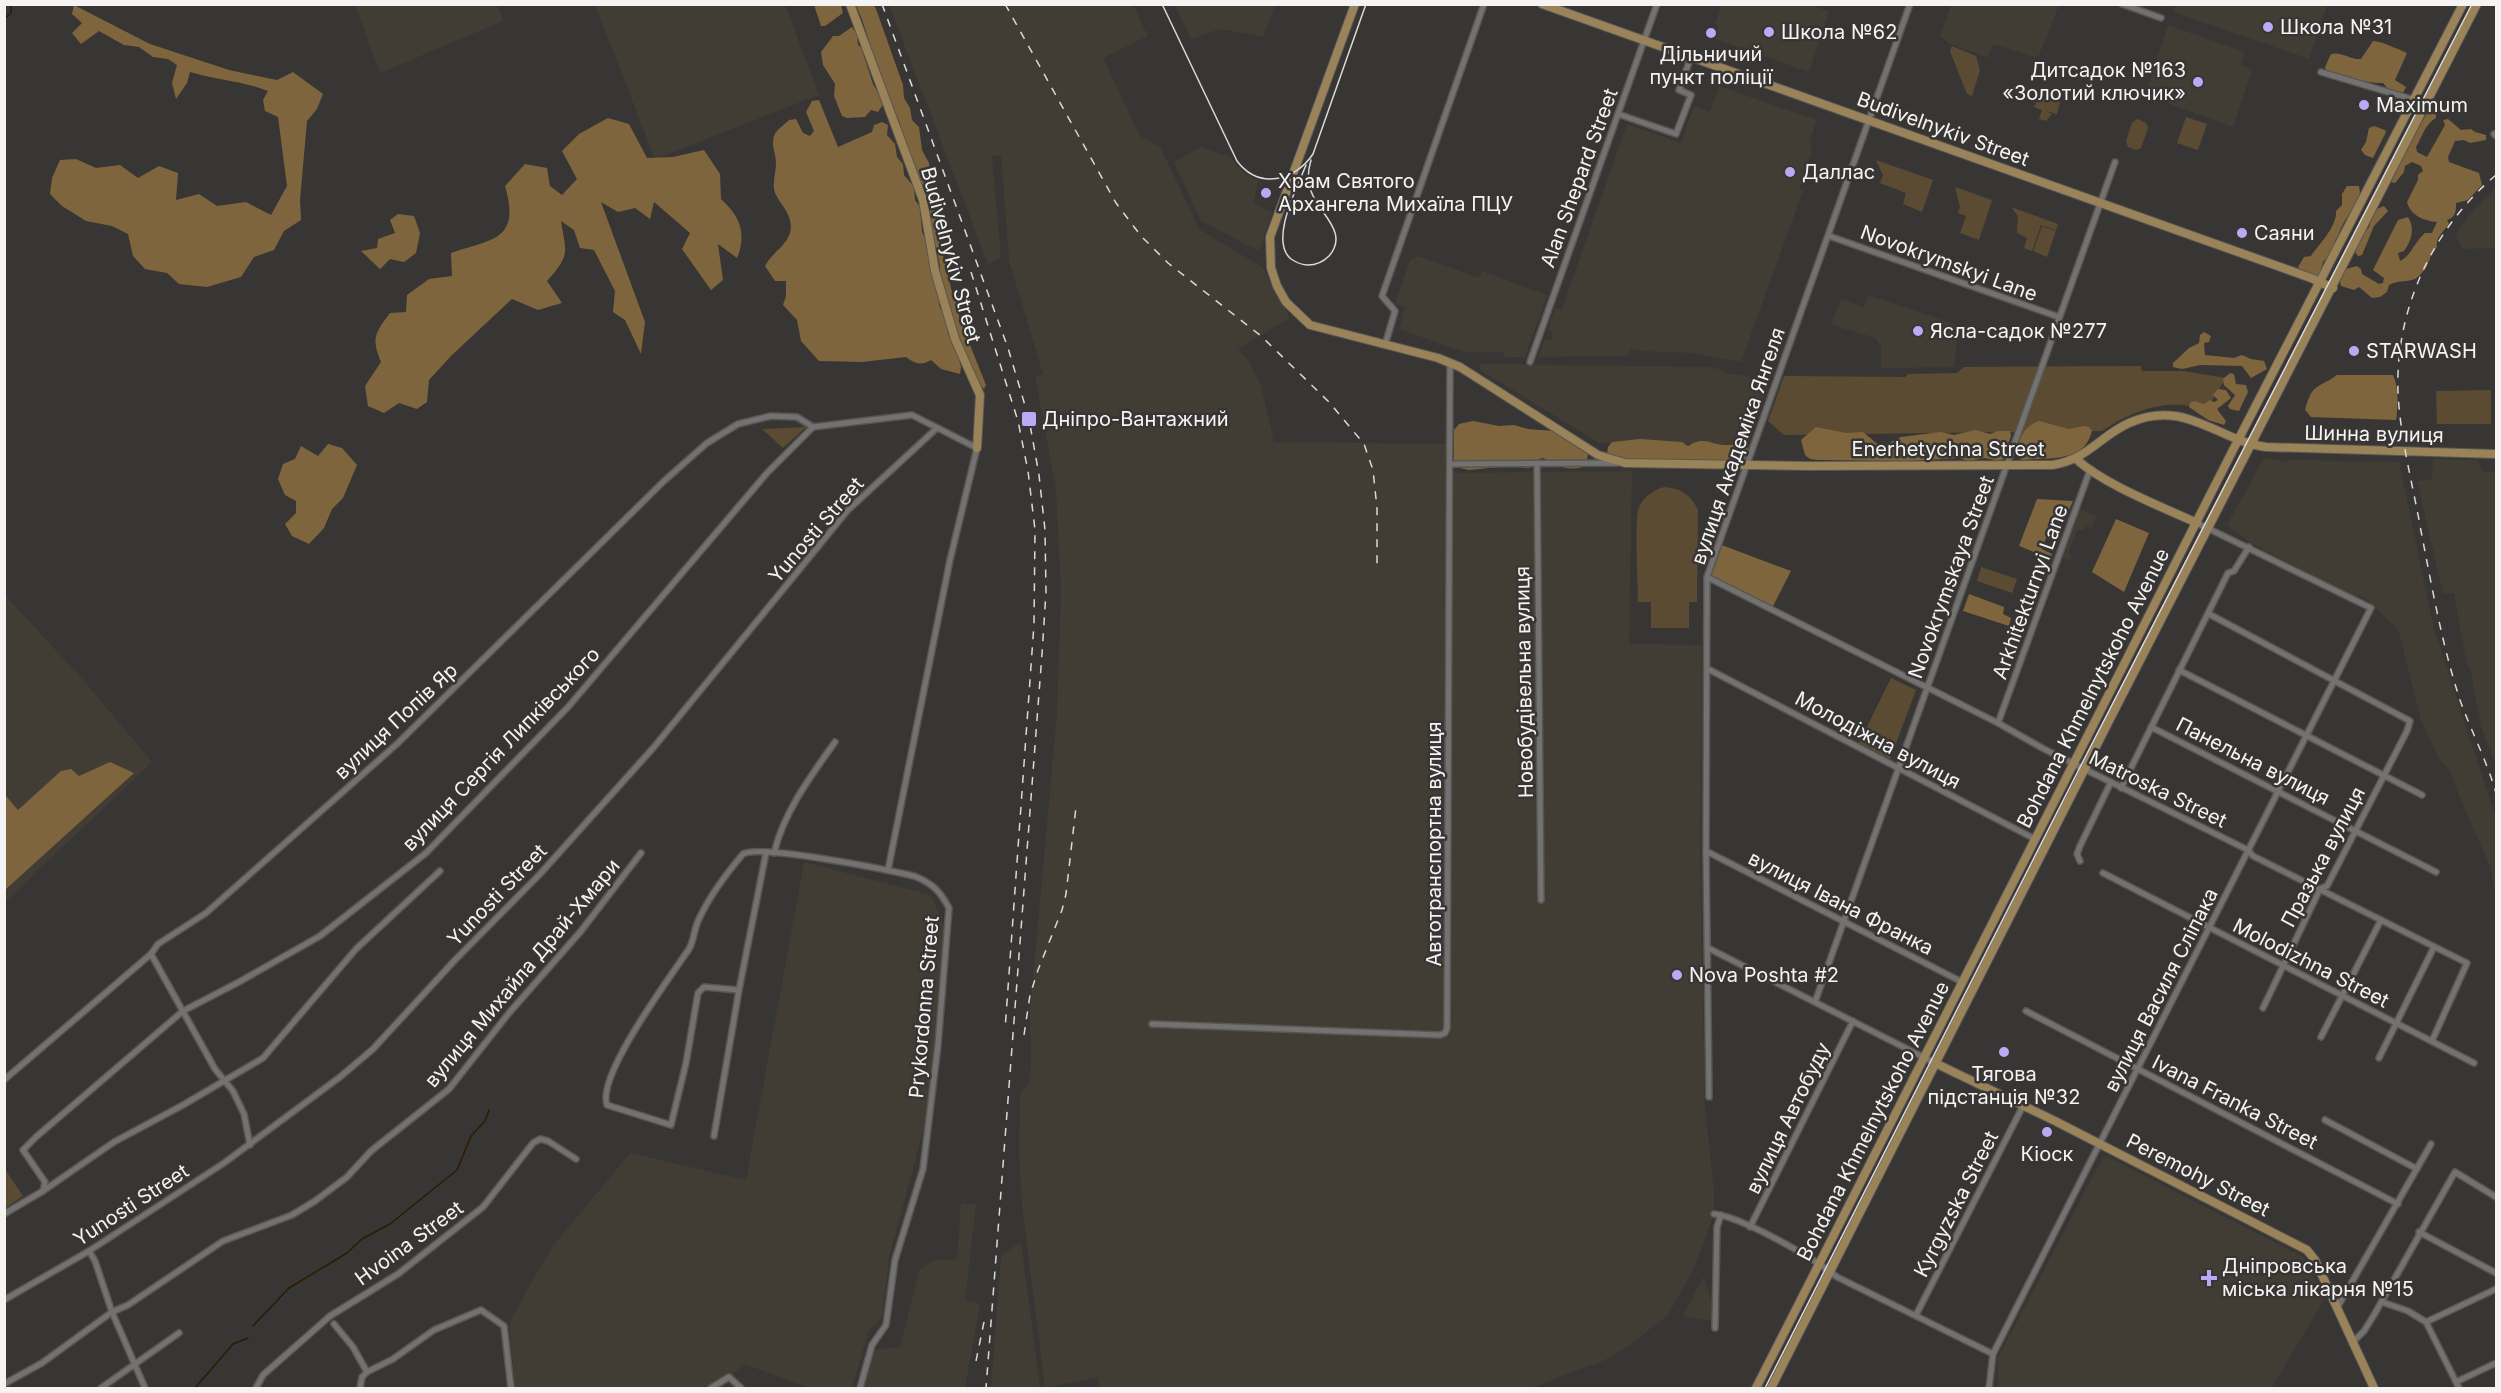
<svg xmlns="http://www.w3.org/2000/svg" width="2501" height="1393" font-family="Inter,sans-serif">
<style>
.built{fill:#413c34}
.green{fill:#5c4b33}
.forest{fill:#7e653d}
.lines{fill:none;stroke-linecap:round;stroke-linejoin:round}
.stream{stroke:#2c1b00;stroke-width:1.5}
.street-casing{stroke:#575654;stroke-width:8}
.secondary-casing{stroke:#575654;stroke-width:10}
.street{stroke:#747270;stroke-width:5}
.secondary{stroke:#9a8359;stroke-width:8}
.tram{stroke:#dbdad9;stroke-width:1.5}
.rail{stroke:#dbdad9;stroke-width:1.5;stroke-dasharray:8 8;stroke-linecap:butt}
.poi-dot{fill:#baaaf6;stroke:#383634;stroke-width:2}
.labels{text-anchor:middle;stroke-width:5;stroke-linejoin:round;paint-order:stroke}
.poi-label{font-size:20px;fill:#f5f4f3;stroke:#383634;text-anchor:start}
.street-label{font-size:20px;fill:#f5f4f3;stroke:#383634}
</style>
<rect width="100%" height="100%" fill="#383634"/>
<!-- built -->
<g class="built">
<path d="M355,5H497L503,21L380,73Z"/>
<path d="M595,5H785L819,95L655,159Z"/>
<path d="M889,5H1133L1148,36L1103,58L1140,136L1161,148L1199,229L1262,267L1290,318L1238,349L1248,360L1261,385L1274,442L1446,444L1445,473L1632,471L1629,644L1702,645L1700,853L1705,1107L1714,1191V1214L1693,1270L1668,1315L1631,1344L1605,1360L1531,1388H1099L1097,1377L1045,1388L1022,1204L1019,1157L1020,1093L1028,1084L1031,1065L1030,1012L1057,712L1061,591L1059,550L1056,488L1035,376L1043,374L1009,260L1001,155L992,156L1001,258L988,264Z"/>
<path d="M1175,5H1275L1263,37L1220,29L1191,39Z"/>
<path d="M1722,5H1817L1816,7L1829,11L1809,72L1715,39L1719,25L1715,24Z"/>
<path d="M1951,5V4L2059,5L2039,55L2035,57L1993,44L1988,58L1950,44L1940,36Z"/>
<path d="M2175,5L2327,4V5L2309,59L2173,12Z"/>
<path d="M2168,25L2245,52L2241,65L2252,70L2233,127L2145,95Z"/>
<path d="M1719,86L1817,120L1809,143L1812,144L1810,150L1812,151L1799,189L1803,191L1741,362L1692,353L1640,351L1631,349L1628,356L1538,357L1545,339L1551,340L1553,332L1548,330L1555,308L1562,309L1627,124L1681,143L1694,106L1710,112Z"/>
<path d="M1201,147L1230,157L1244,173L1259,181L1253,203L1272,212L1259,251L1201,221L1174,162Z"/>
<path d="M2496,187V248L2462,249L2456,235L2467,218Z"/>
<path d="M1418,256L1479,278L1482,271L1547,295L1525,357H1505L1503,352H1464L1399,329L1405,307L1395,304L1410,260Z"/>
<path d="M1868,295L1957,325L1955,367L1881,368V347L1876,338L1831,325L1841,299L1864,307Z"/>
<path d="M1480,364L1710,367L1724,370V373L1762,378L1769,384L1747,445L1599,443L1480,370Z"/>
<path d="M2264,458L2284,462L2290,460L2399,462L2434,629L2496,818V897L2490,867L2458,793L2449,769L2441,762L2421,720L2398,629L2363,596H2353L2251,543L2227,525Z"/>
<path d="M2433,459L2477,460L2483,472H2496V766L2481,726L2470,666H2467L2454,593L2443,594L2417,481L2432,480Z"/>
<path d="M2078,509L2096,516L2091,528L2086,526L2084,531L2078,529L2068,554L2072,556L2070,561L2059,557Z"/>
<path d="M5,595L83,680L152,762L5,902Z"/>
<path d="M804,862L931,895L946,931L928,1113L889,1257L882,1317L868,1332L852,1388H809L745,1364L715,1388H515L509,1322L552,1247L630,1153L746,1180Z"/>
<path d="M2104,1155L2303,1257L2325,1298L2272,1388H1998V1358Z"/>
<path d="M961,1203L976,1205L965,1300L980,1304L965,1388H864L873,1350L900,1347L919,1270L933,1261L957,1259Z"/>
<path d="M1021,1242L1040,1388H991L1001,1255Z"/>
<path d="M1703,1277L1713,1304L1712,1321L1683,1316Z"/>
</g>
<!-- green -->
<g class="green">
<path d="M1952,46L1976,56L1980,70L1972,96L1967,94L1950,51Z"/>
<path d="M2039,95L2060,102L2057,114L2046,111L2052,114L2046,121L2039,119L2042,110L2034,107Z"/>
<path d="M2186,117L2207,124L2198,150L2177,143Z"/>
<path d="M2137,119L2146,123L2148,128L2141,148L2136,150L2128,147L2126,141L2132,123Z"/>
<path d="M1876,160L1933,180L1922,212L1903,204L1906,193L1880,183L1883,175Z"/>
<path d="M1955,187L1992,200L1979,240L1960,233L1966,216L1958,213L1960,207Z"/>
<path d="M2011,207L2058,224L2056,230L2041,225L2032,251L2024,248L2027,238L2017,233L2018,216Z"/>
<path d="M2042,226L2056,231L2047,257L2033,251Z"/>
<path d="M2141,366L2142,371H2183L2226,378L2206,410C2168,397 2133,410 2102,431L1784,435L1768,421L1784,376L1905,377L1908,374L1957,373L1964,367Z"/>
<path d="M2491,390V424H2437L2436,391Z"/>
<path d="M806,427L783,448L762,429Z"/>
<path d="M1664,487C1681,488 1691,495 1698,510L1697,602H1689V628H1651V602H1638C1638,584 1634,519 1639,507C1644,496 1654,490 1664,487Z"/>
<path d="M1981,567L2017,579L2012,593L1977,581Z"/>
<path d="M1891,678L1916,690L1890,759L1859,743Z"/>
<path d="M4,1168L23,1196L5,1208H4Z"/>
</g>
<!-- forest -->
<g class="forest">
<path d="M74,5L150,44L229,70L277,80L293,72L323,94L317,109L307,121L300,200L301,220L284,231L274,250L254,257L241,277L207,287L179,284L167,273L145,269L133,256L128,234L112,226L86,221L62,206L50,194L52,178L60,160L76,159L96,168L120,165L138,178L159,166L178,173L176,200L199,194L217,206L246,202L271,215L287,186L278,117L265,111L263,100L268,91C243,81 216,80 190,72L187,83L176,99L172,83L177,65L168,59L153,57L139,47L124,45L99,31L81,44L72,33L82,23L72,14Z"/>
<path d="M814,5H841L843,13L825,26H821Z"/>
<path d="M856,6L874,5L876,9L903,85L904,98L910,108L912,120L919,127L922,150L929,163L940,243L953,296L959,306V317L964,322L968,340L986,385L984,389L978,383L959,338L940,274C941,263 937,254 934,243C930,232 932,219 929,207C925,191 917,176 910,160C905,148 903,133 899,121C892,104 884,87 878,70C870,48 866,25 856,6Z"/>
<path d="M852,27L857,34L858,45L861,47L873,84L884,103L878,112L871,110L865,117L847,118L842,116L834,96L835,84L823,65L821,52L833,36H839Z"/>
<path d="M2373,41C2382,41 2399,50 2407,53L2395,80L2406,87L2403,93L2388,89L2383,83C2369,84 2340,76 2326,71L2325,67L2331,54C2342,51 2350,60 2361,59Z"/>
<path d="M819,100L838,147L872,132L874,125L882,122L888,125L887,135L895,144L897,157L903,164L904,175L914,187L915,200L920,207L922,232L926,240L933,279L939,297V305L947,322L948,334L957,351L961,367L960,374L941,369L931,360C921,366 915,364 906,357L862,362L819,361L801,341L797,320L783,305L786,296V281H775L765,266C771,254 786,246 790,233C794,217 783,208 776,195C771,185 776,174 776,163C776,153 771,147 774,136C776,130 784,125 789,120L796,119L803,133L810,136L814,131L806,112L812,101Z"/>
<path d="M2429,111L2436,114V118C2425,124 2422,137 2416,147L2417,152L2427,157L2445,125L2443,120L2448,119L2461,130L2471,129L2475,132L2486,135V140L2470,143L2464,140L2455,141L2448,157L2449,162L2479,173L2482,185L2468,200L2456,203C2456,211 2456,217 2447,220L2449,224C2444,231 2435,238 2437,247L2431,254C2430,263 2421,278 2412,280C2405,282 2398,280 2389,285L2387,292L2380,297L2372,298L2359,287L2354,290L2341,286L2340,281L2346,269L2357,266L2361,269L2362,274L2379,284L2383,283L2384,278L2373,270L2398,220L2408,217C2415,228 2412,240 2404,251L2398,253L2400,261C2412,255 2415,241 2425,233H2432L2437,222C2424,221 2410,215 2407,202L2418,180V175L2423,171L2421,166L2412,162L2405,166L2404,172L2395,183L2391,182L2418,127Z"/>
<path d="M608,118L629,124L647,158L673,157L704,150L720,174L721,199C740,216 747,234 737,258L718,244L723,280L711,290L682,249L690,233L654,202L650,219L635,208L618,212L601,202L645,322L641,354L625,320L613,312L615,291L594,250L580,248L574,230L561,221C566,253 571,254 547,281L562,303L538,310L512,299L451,356L429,380L427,402L417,409L399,403L384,413L368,406L365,386L381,362C371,338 375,333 390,313L406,312L407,295L429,279L452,276L451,253C492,239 521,241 505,186L525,164L547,168L550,186L562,195L577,179L562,151L579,134Z"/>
<path d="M2374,126L2385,130L2386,132L2373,158L2365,155L2361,150L2366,142L2369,128Z"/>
<path d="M2347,186H2359L2360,193L2357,202L2343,224L2328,257L2323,262L2320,273L2315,278L2302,274L2298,267L2304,257L2311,256C2320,243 2337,227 2336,211L2342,205V194Z"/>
<path d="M2384,206L2388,211L2374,226L2362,255L2358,256L2355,252L2360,237L2369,227L2374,210Z"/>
<path d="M398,214L414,216L420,233L416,253L404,262L390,259L380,269L361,251L377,248L378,239L395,233L390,220Z"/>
<path d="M2204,332L2211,336L2209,342L2204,343L2205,355L2234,358L2242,355L2251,359L2264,361L2267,369L2251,378L2242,366L2200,365L2182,369L2173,367V363L2189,348L2199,343L2200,335Z"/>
<path d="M2230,373L2234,374L2236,384L2246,385L2248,392L2239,411L2230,409L2228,406L2235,395L2224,385L2223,379Z"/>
<path d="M2337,375H2393C2399,387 2398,408 2396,420L2311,417L2305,410C2313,382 2316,390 2337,375Z"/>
<path d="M2218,389L2226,390L2231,398L2217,409L2226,421L2224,425L2208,420L2189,407L2190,403L2194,401L2204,404L2210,400L2214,402L2218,400L2213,395Z"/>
<path d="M1473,421L1499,426L1514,425L1528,429L1554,431L1561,436L1575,438L1583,443L1588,453L1587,460L1580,468C1560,470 1559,464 1543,458L1536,460L1529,468L1508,466L1469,470L1460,468L1454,461V430L1459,424Z"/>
<path d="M2039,421L2069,429L2084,426L2089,427L2092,431C2084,464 2047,457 2022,460L2017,456C2016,440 2024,426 2039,421Z"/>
<path d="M1816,427L1846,433L1863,432L1881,447L1901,437L1941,432L1954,435L1975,430L1990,434L1998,431H2010L2011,436L2007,447L2006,457L2000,461L1985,458L1968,461L1959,458L1908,461L1818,460L1810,459L1805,455L1801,440Z"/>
<path d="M1640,439L1682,442L1688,446C1706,435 1711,446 1727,445C1735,445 1738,444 1747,447L1749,453L1746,461C1731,467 1720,470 1704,465H1617L1607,454L1608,447L1612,442Z"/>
<path d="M328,444L342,448L357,465L343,498L332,509L324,528L309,544L292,536L285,524L296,513V501L285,495L278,479L283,464L295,459L301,446L318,456Z"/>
<path d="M2037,499L2073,501L2065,519L2054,516L2042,549L2052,554L2051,559L2019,546Z"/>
<path d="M2116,519L2149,533L2124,592L2092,572Z"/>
<path d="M1719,544L1791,571L1772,608L1707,577Z"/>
<path d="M1969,594L2004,607L2003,614L2011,618L2009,626L1963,611Z"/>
<path d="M110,762L134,773L5,890V795L18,810L61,771L71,769L79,776Z"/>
</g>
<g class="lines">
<!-- stream -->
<g class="stream">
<path d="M4,19L11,13V4"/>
<path d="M4,41V45"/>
<path d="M253,1326L289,1288L347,1253L362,1239L390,1224L457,1170L471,1136L485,1121L489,1110"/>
<path d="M195,1388L233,1344L248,1338"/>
</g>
<defs>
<g id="street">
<path d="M2122,4L2161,18"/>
<path d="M2321,72L2408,98L2426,106"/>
<path d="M1618,114L1676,134L1691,95L1679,90L1691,57"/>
<path d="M2494,134L2496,136"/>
<path d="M1829,236L2059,317"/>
<path d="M1385,345L1395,311L1382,296L1484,4"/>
<path d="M1530,362L1657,4"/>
<path d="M813,427L912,415L977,448L950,560L888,870"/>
<path d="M1537,463L1541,900"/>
<path d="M1451,464L1617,463"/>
<path d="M1707,577L1998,723L2044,749L2248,850L2253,856L2467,963L2432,1041"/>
<path d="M2209,614L2410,721L2407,731L2327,886L2320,889L2263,1008"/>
<path d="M1708,669L2035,839"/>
<path d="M2179,670L2422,795"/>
<path d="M1998,723L2090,470"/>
<path d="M2151,727L2436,872"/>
<path d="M2121,788L2228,573L2234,571L2249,547"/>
<path d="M1706,851L1962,982"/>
<path d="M774,853C784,812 810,777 835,742"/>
<path d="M2080,861L2077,854L2080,846L2111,782"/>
<path d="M2103,873L2474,1063"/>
<path d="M1708,948L1935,1063"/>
<path d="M151,954L215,1069L233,1091L244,1114L250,1145"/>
<path d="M739,990L704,987L698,993L686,1063L671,1125L607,1105C596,1076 671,976 689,949C694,941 694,928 699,919C710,895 726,874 743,854C760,844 888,870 914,876C932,883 940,891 949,908L938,1045L923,1169L895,1260L886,1325L872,1345L860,1388"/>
<path d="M1815,1002L2115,162"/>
<path d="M2026,1011L2398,1204"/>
<path d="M1152,1024L1440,1035L1445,1033L1447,1028L1450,363"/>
<path d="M2321,1037L2381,920"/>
<path d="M2379,1058L2434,947"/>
<path d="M4,1080L151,954L158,944L206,913L398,743L664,481L707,443L738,424L771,416L797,417L813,427"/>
<path d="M1709,1097L1706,851L1707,577L1910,4"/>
<path d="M2325,1120L2417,1169"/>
<path d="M714,1136L739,990L766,853"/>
<path d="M43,1191L45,1182L23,1150L36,1137L183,1011L239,982L320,936L426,853L569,706L767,473L813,427"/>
<path d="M4,1214L43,1191L114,1142L183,1105L263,1058L356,949L440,871"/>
<path d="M1714,1214C1742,1217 1814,1258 1837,1277L1993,1354"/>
<path d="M1750,1227L1853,1021"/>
<path d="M2419,1232L2496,1273"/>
<path d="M89,1251L95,1261L112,1312L145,1388"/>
<path d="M4,1300L89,1251L224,1163L340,1077L373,1049L455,960L540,874L654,747L848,510L937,428"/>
<path d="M2382,1302L2408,1311L2426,1322L2459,1388"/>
<path d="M2337,1308L2431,1144"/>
<path d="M1916,1315L2023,1106"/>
<path d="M2426,1322L2496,1289"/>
<path d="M334,1324L353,1347L367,1372"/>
<path d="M1715,1328L1717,1227L1721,1215"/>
<path d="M2352,1343L2364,1331L2374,1315L2455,1172L2496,1197"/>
<path d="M2456,1382L2496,1363"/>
<path d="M4,1384L42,1363L112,1312L128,1305L223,1241L292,1215L315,1201L347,1177L371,1151L449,1089L509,1013L581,931L641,853"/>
<path d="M101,1388L179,1333"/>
<path d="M256,1388L263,1375L330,1316L398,1274L483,1207L533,1143L540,1139L548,1141L576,1159"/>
<path d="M360,1388L362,1377L367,1372L393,1359L434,1330L481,1310L504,1326L511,1388"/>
<path d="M711,1388L729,1377L741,1388"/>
<path d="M1989,1388L1993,1354L2371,608L2197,523"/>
</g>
<g id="secondary">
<path d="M850,4L923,200L935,271L955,339L980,395L977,448"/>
<path d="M1355,4L1270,237L1271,268L1277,286L1286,302L1310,325L1438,358L1460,367L1598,455L1625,463L1809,466L2052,465C2087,460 2100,436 2129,423C2185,398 2216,440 2266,447L2496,454"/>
<path d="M1542,4L2311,278L2333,288"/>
<path d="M2076,459C2105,485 2160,506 2197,523"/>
<path d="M1935,1063L2055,1121L2307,1250L2315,1260L2374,1388"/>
<path d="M1756,1388L2234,448L2463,4"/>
<path d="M1771,1388L2111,717L2477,4"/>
</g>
</defs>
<!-- street casing -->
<use href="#street" class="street-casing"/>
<!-- secondary casing -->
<use href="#secondary" class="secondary-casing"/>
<!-- street -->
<use href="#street" class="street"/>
<!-- secondary -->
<use href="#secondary" class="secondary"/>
<!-- tram -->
<g class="tram">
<path d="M1162,4L1237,161C1259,190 1295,181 1313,154L1366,4"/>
<path d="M1306,165C1297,188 1269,241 1291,259C1297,263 1302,265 1308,265C1316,265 1323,262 1329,256C1350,232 1318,213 1311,191C1307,181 1308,170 1311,160"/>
<path d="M1765,1388L2075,777L2472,4"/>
</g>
<!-- rail -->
<g class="rail">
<path d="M882,4L1008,348L1029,419L1039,475L1045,530L1046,592L1042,654L986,1388"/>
<path d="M1005,4L1116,203L1141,236L1168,263L1261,336L1329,402L1364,444L1373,470L1377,508V570"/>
<path d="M2496,175C2433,228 2395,309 2398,392C2400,438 2413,485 2421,531C2432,587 2442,645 2460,700C2471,731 2487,761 2496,793"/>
<path d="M971,272L1018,421L1028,471L1035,530L1034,624L1005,1030"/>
<path d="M1024,1035L1030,995L1038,970L1062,910L1066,894L1076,807"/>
<path d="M976,1361L985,1317"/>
</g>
</g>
<!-- markers -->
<g class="poi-dot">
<circle cx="2268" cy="27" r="6"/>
<circle cx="1769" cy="32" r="6"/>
<circle cx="1711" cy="33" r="6"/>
<circle cx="2198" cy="82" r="6"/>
<circle cx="2364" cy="105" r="6"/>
<circle cx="1790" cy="172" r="6"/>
<circle cx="1266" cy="193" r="6"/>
<circle cx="2242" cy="233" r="6"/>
<circle cx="1918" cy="331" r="6"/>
<circle cx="2354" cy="351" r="6"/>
<rect x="1021" y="411" width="16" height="16" rx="3"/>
<circle cx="1677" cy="975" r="6"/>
<circle cx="2004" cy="1052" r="6"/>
<circle cx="2047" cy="1132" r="6"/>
<path d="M2206 1269h6v6h6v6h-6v6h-6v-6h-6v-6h6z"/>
</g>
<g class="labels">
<!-- poi labels -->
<g class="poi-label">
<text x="2280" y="34">Школа №31</text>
<text x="1781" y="39">Школа №62</text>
<text x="1711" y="61" text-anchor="middle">Дільничий<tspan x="1711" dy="23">пункт поліції</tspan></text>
<text x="2186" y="77" text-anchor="end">Дитсадок №163<tspan x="2186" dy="23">«Золотий ключик»</tspan></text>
<text x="2376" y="112">Maximum</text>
<text x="1802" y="179">Даллас</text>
<text x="1278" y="188">Храм Святого<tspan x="1278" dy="23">Архангела Михаїла ПЦУ</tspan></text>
<text x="2254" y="240">Саяни</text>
<text x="1930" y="338">Ясла-садок №277</text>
<text x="2366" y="358">STARWASH</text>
<text x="1042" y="426">Дніпро-Вантажний</text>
<text x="1689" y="982">Nova Poshta #2</text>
<text x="2004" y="1081" text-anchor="middle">Тягова<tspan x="2004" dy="23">пiдстанцiя №32</tspan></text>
<text x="2047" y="1161" text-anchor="middle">Кіоск</text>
<text x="2222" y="1273">Дніпровська<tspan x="2222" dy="23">міська лікарня №15</tspan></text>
</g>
<!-- street labels -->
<g class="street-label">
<text transform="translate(1943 129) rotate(20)" y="7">Budivelnykiv Street</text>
<text transform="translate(1579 178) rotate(-70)" y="7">Alan Shepard Street</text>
<text transform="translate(951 255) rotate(75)" y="7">Budivelnykiv Street</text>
<text transform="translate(1949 263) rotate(20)" y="7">Novokrymskyi Lane</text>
<text transform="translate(2374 434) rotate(1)" y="7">Шинна вулиця</text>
<text transform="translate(1738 446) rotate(-71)" y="7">вулиця Академіка Янгеля</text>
<text x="1948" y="456">Enerhetychna Street</text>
<text transform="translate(816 530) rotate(-49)" y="7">Yunosti Street</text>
<text transform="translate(1951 577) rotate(-70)" y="7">Novokrymskaya Street</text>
<text transform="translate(2030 592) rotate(-70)" y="7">Arkhitekturnyi Lane</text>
<text transform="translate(1524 682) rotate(-91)" y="7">Новобудівельна вулиця</text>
<text transform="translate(2093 688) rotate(-63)" y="7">Bohdana Khmelnytskoho Avenue</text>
<text transform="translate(396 721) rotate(-43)" y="7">вулиця Попів Яр</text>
<text transform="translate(1878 740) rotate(28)" y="7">Молодіжна вулиця</text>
<text transform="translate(501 749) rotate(-46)" y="7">вулиця Сергія Липківського</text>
<text transform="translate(2253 761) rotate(27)" y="7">Панельна вулиця</text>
<text transform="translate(2158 789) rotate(26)" y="7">Matroska Street</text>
<text transform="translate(1434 844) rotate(-90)" y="7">Автотранспортна вулиця</text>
<text transform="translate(2323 857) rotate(-62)" y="7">Празька вулиця</text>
<text transform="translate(497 895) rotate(-46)" y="7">Yunosti Street</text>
<text transform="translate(1841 903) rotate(27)" y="7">вулиця Івана Франка</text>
<text transform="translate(2311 963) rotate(27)" y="7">Molodizhna Street</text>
<text transform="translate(522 973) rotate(-50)" y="7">вулиця Михайла Драй-Хмари</text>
<text transform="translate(2161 990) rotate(-63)" y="7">вулиця Василя Сліпака</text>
<text transform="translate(924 1007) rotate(-85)" y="7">Prykordonna Street</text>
<text transform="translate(2235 1102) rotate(27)" y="7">Ivana Franka Street</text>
<text transform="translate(1788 1118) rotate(-64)" y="7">вулиця Автобуду</text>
<text transform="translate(1873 1121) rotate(-63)" y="7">Bohdana Khmelnytskoho Avenue</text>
<text transform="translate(2198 1175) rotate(27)" y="7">Peremohy Street</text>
<text transform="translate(1956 1204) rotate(-63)" y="7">Kyrgyzska Street</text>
<text transform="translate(131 1205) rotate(-33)" y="7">Yunosti Street</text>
<text transform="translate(409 1243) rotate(-36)" y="7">Hvoina Street</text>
</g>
</g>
<!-- border -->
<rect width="2501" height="1393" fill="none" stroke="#f5f4f3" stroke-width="12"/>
</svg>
